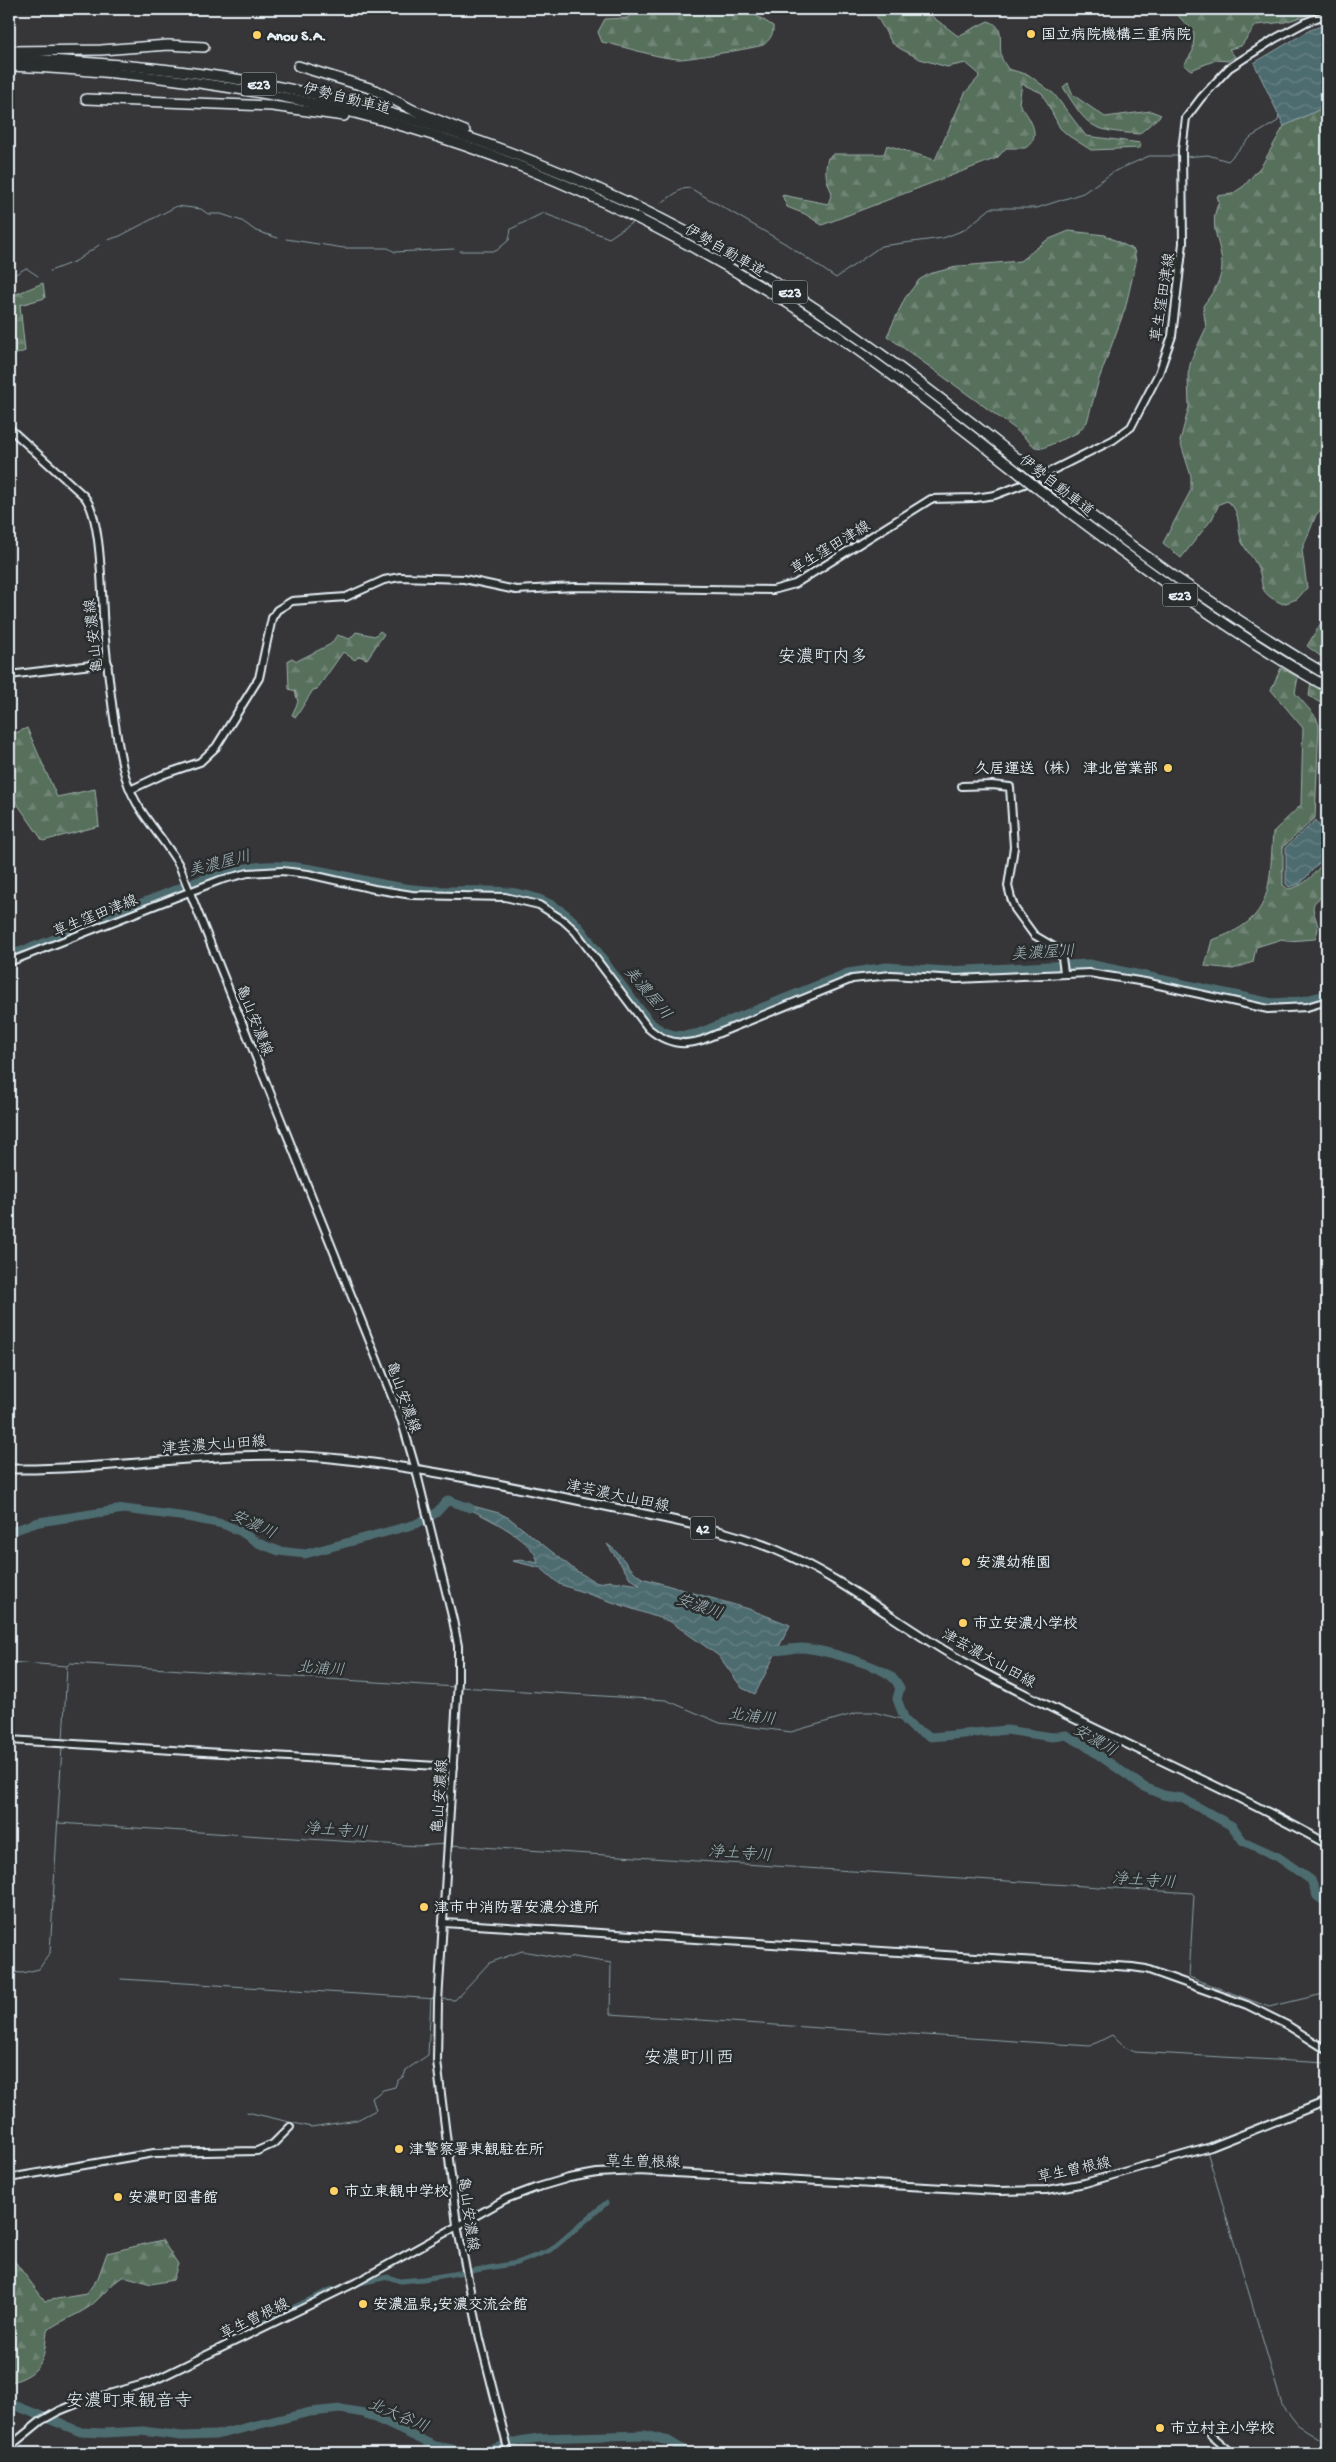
<svg xmlns="http://www.w3.org/2000/svg" width="1336" height="2462" font-family="'Gochi Hand','Klee One',sans-serif">
<style>
.forest{fill:url(#forest-firs);stroke:#a0b0aa}
.water{fill:url(#water-waves);stroke:#8ca1a6}
.lines{fill:none;stroke-linecap:round;stroke-linejoin:round}
.stream{stroke:#8ca1a6;stroke-width:1}
.canal{stroke:#4e6c70;stroke-width:5}
.river{stroke:#4e6c70;stroke-width:9}
.secondary-casing{stroke:#e8f1f8;stroke-width:10}
.primary-casing{stroke:#e8f1f8;stroke-width:11}
.highway-casing{stroke:#e8f1f8;stroke-width:12}
.secondary{stroke:#2a2d2e;stroke-width:6}
.primary{stroke:#2a2d2e;stroke-width:7}
.highway{stroke:#2a2d2e;stroke-width:9}
.highway-bridge-casing{stroke:#e8f1f8;stroke-width:12;stroke-linecap:butt}
.highway-bridge{stroke:#2a2d2e;stroke-width:9}
.poi-dot{fill:#ffd166;stroke:#2a2d2e;stroke-width:2}
.labels{text-anchor:middle;stroke-width:5;stroke-linejoin:round;paint-order:stroke}
.shield{fill:#2a2d2e;stroke:#afb6bb;stroke-width:1}
.shield-label{font-size:14px;font-weight:bold;fill:#e8f1f8}
.poi-label{font-size:15px;font-weight:bold;fill:#e8f1f8;stroke:#2a2d2e;text-anchor:start}
.street-label{font-size:15px;fill:#e8f1f8;stroke:#2a2d2e}
.water-label{font-size:16px;font-style:italic;fill:#a3b5bb;stroke:#2a2d2e}
.quarter-label{font-size:18px;fill:#e8f1f8;stroke:#2a2d2e}
</style>
<defs>
<pattern id="forest-firs" width="22" height="20" patternUnits="userSpaceOnUse" patternTransform="scale(1.25)"><rect width="22" height="20" fill="#576f5c"/><path d="M5 1l3.5 6h-7zM16 11l3.5 6h-7z" fill="#6f8474"/></pattern>
<pattern id="water-waves" width="16" height="10" patternUnits="userSpaceOnUse" patternTransform="scale(1.25)"><rect width="16" height="10" fill="#4e6c70"/><path d="M0 5q4-4 8 0t8 0" fill="none" stroke="#688185"/></pattern>
</defs>
<rect width="100%" height="100%" fill="#363639"/>
<filter id="ink" filterUnits="userSpaceOnUse"><feTurbulence type="fractalNoise" baseFrequency=".02" numOctaves="2"/><feDisplacementMap in="SourceGraphic" scale="10" xChannelSelector="R" yChannelSelector="G"/><feConvolveMatrix kernelMatrix="1 2 1 2 8 2 1 2 1" color-interpolation-filters="sRGB"/></filter>
<g filter="url(#ink)">
<!-- forest -->
<g class="forest">
<path d="M629,9H746L773,26C774,34 769,41 763,45C759,47 684,60 678,59C653,57 627,47 602,42L598,32L605,19L627,18L632,13Z"/>
<path d="M877,9H922L958,36L988,21C1005,26 999,39 1001,54C1001,59 1005,64 1008,69L1029,75L1054,94L1086,136L1141,143L1140,148L1091,150L1069,136L1060,128L1042,93L1022,84L1019,103C1027,115 1045,136 1025,148H1006L997,158L822,225L805,214L787,207L782,195L828,204L832,193C826,180 824,172 828,158L834,154H884L887,145L935,160L965,93L979,77L978,73L966,63L947,67L920,59L901,49L892,43L876,15Z"/>
<path d="M1172,9H1326L1285,22L1256,25L1241,46L1229,49L1235,57L1228,61L1216,60L1191,70L1184,65L1193,51L1194,33Z"/>
<path d="M1068,83L1073,95L1105,117L1151,111L1161,115L1139,134C1090,130 1089,129 1063,87Z"/>
<path d="M1327,106V502L1316,515L1302,550L1307,588L1297,599L1283,604C1252,590 1268,584 1255,562C1251,555 1243,547 1241,539C1237,525 1241,511 1227,501L1219,504L1212,519L1181,558L1163,543L1191,490V476L1180,441L1189,407L1188,375L1191,360L1206,328L1203,306C1211,295 1221,282 1222,267C1222,242 1207,227 1219,202L1217,196L1232,194L1244,186L1262,165L1284,126Z"/>
<path d="M1069,231L1105,235L1134,250L1136,262L1125,309L1099,379L1087,422L1077,433L1043,448L1035,447L1014,428L887,336L905,298L919,280L929,274L960,266L1020,261L1047,240Z"/>
<path d="M43,283L45,298L20,305L25,351L11,356L9,297Z"/>
<path d="M1326,615H1327V661L1307,646Z"/>
<path d="M380,631L384,634L367,659L359,656L355,660L343,652L317,689L313,690L296,717L292,715L298,702L295,691L289,689L288,660L292,658L297,661L331,644L337,635L350,639L356,632L375,636Z"/>
<path d="M1281,668L1298,677L1295,693L1316,717L1319,726L1315,818L1283,847V885L1288,889C1306,887 1316,871 1327,858V895C1305,903 1315,911 1318,927C1318,931 1316,936 1315,939L1288,941L1282,939L1256,947L1253,962L1233,969L1205,966L1212,940C1274,920 1269,888 1273,832L1301,805L1303,728L1271,690Z"/>
<path d="M1311,681L1327,691V707L1309,696Z"/>
<path d="M27,728L57,797L95,789L99,826L43,841L14,799H9V736Z"/>
<path d="M162,2240L178,2264L173,2280L151,2284L124,2276C110,2284 102,2297 89,2307C76,2316 60,2321 47,2330C44,2362 42,2373 9,2383V2254L45,2301L86,2294L98,2278L107,2253Z"/>
</g>
<!-- water -->
<g class="water">
<path d="M1327,24V106L1284,126L1254,63L1310,30Z"/>
<path d="M1316,820L1327,841V854L1300,884L1289,887L1286,884V847Z"/>
<path d="M454,1501L499,1513L509,1518L575,1570L597,1583L611,1581L640,1585L630,1578L607,1544C621,1553 628,1569 642,1578L749,1609L790,1625L755,1694L742,1688L719,1656L671,1622L559,1584L541,1568L512,1561L522,1560L538,1563C535,1537 475,1513 454,1501Z"/>
</g>
<g class="lines">
<!-- stream -->
<g class="stream">
<path d="M1185,157L1208,155L1228,161L1251,137L1278,121L1279,115"/>
<path d="M661,203L682,189L690,188L786,244L836,278L881,246L943,238L964,230L991,208H1037L1083,193L1115,171L1149,156H1179"/>
<path d="M286,239L344,248H388L395,252L454,249"/>
<path d="M108,240L120,236L177,206L201,209L208,214H221L242,221L256,231L278,238"/>
<path d="M460,251H496L509,240L511,229L543,213L609,238L633,222"/>
<path d="M50,271L76,261L99,245"/>
<path d="M9,278L26,268L38,276"/>
<path d="M9,1662L67,1666L70,1663L456,1687"/>
<path d="M460,1687L666,1700L720,1723L791,1732L860,1712H873L905,1720"/>
<path d="M63,1741L67,1667"/>
<path d="M58,1823L418,1846L446,1844"/>
<path d="M450,1845L1192,1893L1194,1895L1189,1977L1269,2007L1327,1993"/>
<path d="M9,1972L22,1973L39,1969L50,1953L62,1747"/>
<path d="M121,1979L437,1999"/>
<path d="M441,1999L455,2000L489,1963L522,1951L567,1959L574,1957L611,1963L610,2014L1090,2046L1112,2035L1124,2047L1135,2052L1327,2063"/>
<path d="M247,2112L311,2127L357,2120L376,2110L372,2098L383,2090L395,2087L397,2081L404,2076L406,2070L428,2055L431,1999"/>
<path d="M1207,2151L1282,2405L1298,2425L1327,2443"/>
</g>
<!-- canal -->
<g class="canal">
<path d="M355,2284L388,2277L400,2281L423,2279L517,2263L551,2250L606,2203"/>
<path d="M242,2332L330,2290L342,2288"/>
</g>
<!-- river -->
<g class="river">
<path d="M9,955C60,940 110,915 160,896C194,882 227,868 265,866C319,863 370,887 424,890C471,894 519,882 560,910C576,920 586,936 597,951C615,976 632,1001 652,1024C667,1036 681,1038 699,1033L848,973L887,967L947,971L1089,964L1272,1003L1302,1001L1327,995"/>
<path d="M9,1532L39,1522L124,1509L187,1517L223,1524L240,1531L258,1543L279,1551L305,1554L416,1524L436,1513L448,1500L470,1508"/>
<path d="M766,1650C779,1653 789,1648 801,1648C820,1649 880,1665 893,1678C896,1680 898,1685 900,1688L897,1699L905,1720L913,1728L931,1737L1007,1730L1052,1737L1066,1735L1083,1744L1144,1787L1163,1795L1182,1798L1232,1826L1243,1841L1278,1857L1311,1880L1317,1896L1327,1903"/>
<path d="M9,2403L81,2432L104,2433L143,2431L181,2436L216,2435L310,2412L341,2409L364,2413L435,2446L464,2451L482,2452L519,2441L539,2438L644,2435L669,2441L689,2453"/>
</g>
<defs>
<g id="secondary">
<path d="M9,428L84,496C103,518 101,598 104,629C108,675 113,723 123,768C133,811 159,830 179,865L402,1422L416,1470L453,1620L458,1646V1681L438,2002L437,2061L457,2225L480,2339L509,2453"/>
<path d="M9,675L108,663"/>
<path d="M962,786L992,785L1010,787L1014,847L1008,886L1011,898L1015,909L1034,935L1061,951L1064,972"/>
<path d="M130,790L162,775L200,762L216,747L259,678L272,618L277,610L292,601L346,597L384,580L400,577L464,579L516,590L575,587L773,590L795,584L931,499L975,498L995,495L1027,483L1113,440L1131,427L1159,373L1172,336L1183,243L1182,150L1186,118L1201,98L1229,68L1276,38L1306,22L1327,14"/>
<path d="M9,962L220,880L248,873L282,871L308,874L374,889L412,895L505,897L539,905L563,920L575,931L648,1028C664,1042 682,1047 702,1040L852,979L891,975L957,979L1089,973L1145,982L1268,1009L1307,1007L1327,1001"/>
<path d="M9,1740L453,1767"/>
<path d="M444,1923L1132,1967L1146,1969L1247,2005L1287,2025L1327,2050"/>
<path d="M9,2178L154,2153L257,2151L273,2144L290,2127"/>
<path d="M1211,2435L1232,2453"/>
<path d="M9,2447L41,2421L59,2411L81,2402L151,2382L353,2284L506,2199L535,2188L569,2178L597,2173L638,2171L998,2191L1047,2190L1085,2183L1211,2147L1327,2101"/>
</g>
<path id="primary" d="M9,1469C119,1471 230,1446 340,1459C426,1468 512,1487 596,1504C656,1517 718,1527 774,1549C849,1580 909,1634 980,1671C1094,1732 1214,1781 1327,1844"/>
<g id="highway">
<path d="M9,51L101,50L168,45L204,47"/>
<path d="M9,58C80,61 152,66 223,77C410,106 588,172 751,268C850,326 940,398 1031,469"/>
<path d="M9,66C107,70 206,81 303,101C472,136 634,207 781,299C865,351 942,413 1020,474"/>
<path d="M298,66L373,89L413,110L465,131"/>
<path d="M86,99L272,106L344,116"/>
<path d="M1051,484C1139,554 1230,618 1327,675"/>
<path d="M1041,491C1134,561 1226,630 1327,687"/>
</g>
</defs>
<!-- secondary casing -->
<use href="#secondary" class="secondary-casing"/>
<!-- primary casing -->
<use href="#primary" class="primary-casing"/>
<!-- highway casing -->
<use href="#highway" class="highway-casing"/>
<!-- secondary -->
<use href="#secondary" class="secondary"/>
<!-- primary -->
<use href="#primary" class="primary"/>
<!-- highway -->
<use href="#highway" class="highway"/>
<defs>
<g id="highway-bridge">
<path d="M1031,469L1051,484"/>
<path d="M1020,474L1041,491"/>
</g>
</defs>
<!-- highway-bridge casing -->
<use href="#highway-bridge" class="highway-bridge-casing"/>
<!-- highway-bridge -->
<use href="#highway-bridge" class="highway-bridge"/>
</g>
</g>
<!-- markers -->
<g class="poi-dot">
<circle cx="1031" cy="34" r="5"/>
<circle cx="257" cy="35" r="5"/>
<circle cx="1168" cy="768" r="5"/>
<circle cx="966" cy="1562" r="5"/>
<circle cx="963" cy="1623" r="5"/>
<circle cx="424" cy="1907" r="5"/>
<circle cx="399" cy="2149" r="5"/>
<circle cx="334" cy="2191" r="5"/>
<circle cx="118" cy="2197" r="5"/>
<circle cx="363" cy="2304" r="5"/>
<circle cx="1160" cy="2428" r="5"/>
</g>
<g class="labels">
<!-- shield labels -->
<g class="shield">
<rect x="241.5" y="72.5" width="35" height="23" rx="4"/>
<rect x="772.5" y="280.5" width="35" height="23" rx="4"/>
<rect x="1162.5" y="583.5" width="35" height="23" rx="4"/>
<rect x="690.5" y="1516.5" width="25" height="23" rx="4"/>
</g>
<g class="shield-label">
<text x="259" y="89">E23</text>
<text x="790" y="297">E23</text>
<text x="1180" y="600">E23</text>
<text x="703" y="1533">42</text>
</g>
<!-- poi labels -->
<g class="poi-label">
<text x="1041" y="39">国立病院機構三重病院</text>
<text x="267" y="40">Anou S.A.</text>
<text x="1158" y="773" text-anchor="end">久居運送（株） 津北営業部</text>
<text x="976" y="1567">安濃幼稚園</text>
<text x="973" y="1628">市立安濃小学校</text>
<text x="434" y="1912">津市中消防署安濃分遣所</text>
<text x="409" y="2154">津警察署東観駐在所</text>
<text x="344" y="2196">市立東観中学校</text>
<text x="128" y="2202">安濃町図書館</text>
<text x="373" y="2309">安濃温泉;安濃交流会館</text>
<text x="1170" y="2433">市立村主小学校</text>
</g>
<!-- street labels -->
<g class="street-label">
<text transform="translate(347 98) rotate(14)" y="5">伊勢自動車道</text>
<text transform="translate(725 250) rotate(30)" y="5">伊勢自動車道</text>
<text transform="translate(1162 297) rotate(-81)" y="5">草生窪田津線</text>
<text transform="translate(1057 485) rotate(38)" y="5">伊勢自動車道</text>
<text transform="translate(830 547) rotate(-31)" y="5">草生窪田津線</text>
<text transform="translate(93 636) rotate(-96)" y="5">亀山安濃線</text>
<text transform="translate(95 915) rotate(-22)" y="5">草生窪田津線</text>
<text transform="translate(255 1020) rotate(68)" y="5">亀山安濃線</text>
<text transform="translate(404 1397) rotate(70)" y="5">亀山安濃線</text>
<text transform="translate(214 1444) rotate(-4)" y="5">津芸濃大山田線</text>
<text transform="translate(618 1495) rotate(12)" y="5">津芸濃大山田線</text>
<text transform="translate(989 1658) rotate(29)" y="5">津芸濃大山田線</text>
<text transform="translate(439 1796) rotate(-86)" y="5">亀山安濃線</text>
<text transform="translate(643 2161) rotate(1)" y="5">草生曽根線</text>
<text transform="translate(1074 2169) rotate(-12)" y="5">草生曽根線</text>
<text transform="translate(469 2214) rotate(82)" y="5">亀山安濃線</text>
<text transform="translate(254 2318) rotate(-26)" y="5">草生曽根線</text>
</g>
<!-- water labels -->
<g class="water-label">
<text transform="translate(219 862) rotate(-14)" y="6">美濃屋川</text>
<text transform="translate(1043 951) rotate(-3)" y="6">美濃屋川</text>
<text transform="translate(649 992) rotate(50)" y="6">美濃屋川</text>
<text transform="translate(254 1523) rotate(25)" y="6">安濃川</text>
<text transform="translate(700 1605) rotate(19)" y="6">安濃川</text>
<text transform="translate(321 1667) rotate(4)" y="6">北浦川</text>
<text transform="translate(752 1715) rotate(7)" y="6">北浦川</text>
<text transform="translate(1096 1739) rotate(31)" y="6">安濃川</text>
<text transform="translate(336 1829) rotate(4)" y="6">浄土寺川</text>
<text transform="translate(740 1852) rotate(4)" y="6">浄土寺川</text>
<text transform="translate(1144 1879) rotate(4)" y="6">浄土寺川</text>
<text transform="translate(399 2414) rotate(23)" y="6">北大谷川</text>
</g>
<!-- quarter labels -->
<g class="quarter-label">
<text x="823" y="662">安濃町内多</text>
<text x="689" y="2063">安濃町川西</text>
<text x="129" y="2406">安濃町東観音寺</text>
</g>
</g>
<!-- margin -->
<rect width="1336" height="2462" fill="none" stroke="#2a2d2e" stroke-width="30"/>
<rect x="15" y="15" width="1306" height="2432" fill="none" stroke="#e8f1f8" stroke-width="2" filter="url(#ink)"/>
</svg>
